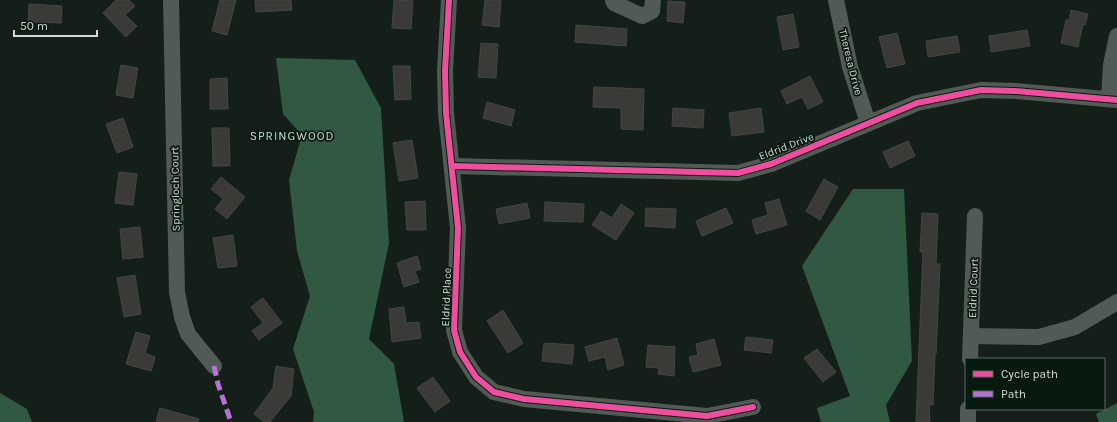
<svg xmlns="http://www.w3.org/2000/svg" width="1117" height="422" font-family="Karla,sans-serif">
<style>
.forest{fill:#315842}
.building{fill:#3a3b37;stroke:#454643}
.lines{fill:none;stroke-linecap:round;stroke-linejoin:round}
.minor{stroke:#525a56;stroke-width:16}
.quiet{stroke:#b673d3;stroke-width:5;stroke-dasharray:10 5;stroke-linecap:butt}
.cycleway-casing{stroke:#081a10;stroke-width:8}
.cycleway{stroke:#ef4d9e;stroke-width:6}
.labels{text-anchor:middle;stroke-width:3.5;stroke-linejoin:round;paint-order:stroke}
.street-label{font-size:11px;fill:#d2ddd6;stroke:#081a10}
.neighbourhood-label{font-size:12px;letter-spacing:1px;fill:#d2ddd6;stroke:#081a10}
</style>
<rect width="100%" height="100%" fill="#151f1a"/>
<!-- forest -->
<g class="forest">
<path d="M276,58L355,60L381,108L389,243L369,339L394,364L404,422H313L314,412L293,349L310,296L297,251L289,180L302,135L283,114Z"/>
<path d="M853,189H904L912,361L886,405L890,422H821L817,408L850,396L802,266Z"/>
<path d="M0,393L27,409L32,422H0Z"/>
<path d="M1117,403V422H1099L1096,414Z"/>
</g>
<!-- building -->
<g class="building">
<path d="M116,0H129L135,6L125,15L137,26L126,37L103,13Z"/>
<path d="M220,0H236L227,35L212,31Z"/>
<path d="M255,0H291L292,10L256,12Z"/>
<path d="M394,0L413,1L411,29L392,28Z"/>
<path d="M485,0H501L499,27L482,25Z"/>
<path d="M668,1L685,2L683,23L667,21Z"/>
<path d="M29,4L62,6L61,23L28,22Z"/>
<path d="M1071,10L1088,14L1085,25L1083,24L1078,47L1061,43L1066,20H1069Z"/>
<path d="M793,14L799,47L783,50L777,17Z"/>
<path d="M576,25L627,29L626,46L575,42Z"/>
<path d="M1027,30L1030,46L991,52L989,36Z"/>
<path d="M897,33L905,64L887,68L879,37Z"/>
<path d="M957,36L960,52L928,57L926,41Z"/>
<path d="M481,43L498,44L496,78L478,77Z"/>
<path d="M121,65L138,68L133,98L116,95Z"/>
<path d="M393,66H410L411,99L395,100Z"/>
<path d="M810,76L823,102L808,109L802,97L787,104L781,91Z"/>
<path d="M227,78L228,109H210V79Z"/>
<path d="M594,87L644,89L643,130L621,129V108L593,107Z"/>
<path d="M487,102L515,110L511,126L483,118Z"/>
<path d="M673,108L704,110L703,128L672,126Z"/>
<path d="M761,108L764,132L732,136L729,113Z"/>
<path d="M123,118L133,147L117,153L106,124Z"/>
<path d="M212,128H229L230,166H213Z"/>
<path d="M412,140L418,178L399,181L393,143Z"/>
<path d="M908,141L915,156L890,168L883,152Z"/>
<path d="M119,172L137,174L133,205L115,203Z"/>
<path d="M221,177L245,197L227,219L215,209L223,199L211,189Z"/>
<path d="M824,179L838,187L820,220L806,211Z"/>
<path d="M779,199L787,225L756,234L752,220L768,215L765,203Z"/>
<path d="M425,201L426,230H407L405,202Z"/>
<path d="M545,202L584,204L583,222L544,221Z"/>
<path d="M527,203L530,218L499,224L496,209Z"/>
<path d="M621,204L634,213L616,240L592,225L601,211L612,218Z"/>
<path d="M646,208L676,209L675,228L645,226Z"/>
<path d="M726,208L733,223L702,236L696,221Z"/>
<path d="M922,213L938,214L936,264H940L936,354H935L933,405H929L930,422H916L923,252H920Z"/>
<path d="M140,227L143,257L123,259L120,229Z"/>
<path d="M233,235L237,266L218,268L213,238Z"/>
<path d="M417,256L421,269L415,271L419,282L404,287L397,263Z"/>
<path d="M135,275L141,314L124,317L117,278Z"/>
<path d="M263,298L282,323L259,340L252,331L263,323L251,307Z"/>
<path d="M404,307L406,323L419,322L421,338L392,342L389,309Z"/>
<path d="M503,310L523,343L508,353L487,321Z"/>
<path d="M136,332L150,336L145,353L155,357L151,371L126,364Z"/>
<path d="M746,337L773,340L771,353L744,350Z"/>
<path d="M617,338L624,365L608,370L605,357L589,361L585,347Z"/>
<path d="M714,339L721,365L693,372L689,357L698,355L696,344Z"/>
<path d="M544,343L574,345L572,364L542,361Z"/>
<path d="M648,345L675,347L674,376L658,374L659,368L646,367Z"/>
<path d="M817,349L836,372L823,382L804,358Z"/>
<path d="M276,366L294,369L291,396L270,422H264L254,414L273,388Z"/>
<path d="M433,377L450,401L435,412L417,388Z"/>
<path d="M160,408L199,419L198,422H156Z"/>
</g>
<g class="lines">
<!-- minor -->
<g class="minor">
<path d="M171,0L177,292L182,317L188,334L214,366"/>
<path d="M449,0L445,71L446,113L458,228L454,330L460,352L476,377L494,392L524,399L707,416L753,407"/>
<path d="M613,0L614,3L642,16L652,11L653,0"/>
<path d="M836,0L850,67L868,123"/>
<path d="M1109,99L1111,65L1117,36"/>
<path d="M453,166L738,173L771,164L917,103L981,90L1015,91L1117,100"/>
<path d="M971,336L1039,337L1075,327L1117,302"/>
<path d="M970,359L975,216"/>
<path d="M968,409V422"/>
</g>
<!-- quiet -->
<path class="quiet" d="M214,366L218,384L231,422"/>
<defs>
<g id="cycleway">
<path d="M449,0L445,71L446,113L458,228L454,330L460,352L476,377L494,392L524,399L707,416L753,407"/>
<path d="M453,166L738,173L771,164L917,103L981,90L1015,91L1117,100"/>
</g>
</defs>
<!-- cycleway casing -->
<use href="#cycleway" class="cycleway-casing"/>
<!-- cycleway -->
<use href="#cycleway" class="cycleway"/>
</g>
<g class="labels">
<!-- street labels -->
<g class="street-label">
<text transform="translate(851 62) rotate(76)" y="4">Theresa Drive</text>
<text transform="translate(786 146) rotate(-21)" y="4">Eldrid Drive</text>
<text transform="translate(175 189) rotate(-91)" y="4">Springloch Court</text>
<text transform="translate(973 288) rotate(-88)" y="4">Eldrid Court</text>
<text transform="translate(446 297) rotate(-88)" y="4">Eldrid Place</text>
</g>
<!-- neighbourhood labels -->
<g class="neighbourhood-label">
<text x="292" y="140">SPRINGWOOD</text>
</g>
</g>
<!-- legend -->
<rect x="965" y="358" width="140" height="52" fill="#081a10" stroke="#59685f"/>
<rect x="973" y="371" width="20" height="6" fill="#ef4d9e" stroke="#59685f"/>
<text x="1001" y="378" font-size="12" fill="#d2ddd6">Cycle path</text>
<rect x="973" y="391" width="20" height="6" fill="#b673d3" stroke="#59685f"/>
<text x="1001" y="398" font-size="12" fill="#d2ddd6">Path</text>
<!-- scale -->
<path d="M14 30v6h83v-6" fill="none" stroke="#d2ddd6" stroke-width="2"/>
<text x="20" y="30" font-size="12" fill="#d2ddd6" stroke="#081a10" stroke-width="3" paint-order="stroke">50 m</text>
</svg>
